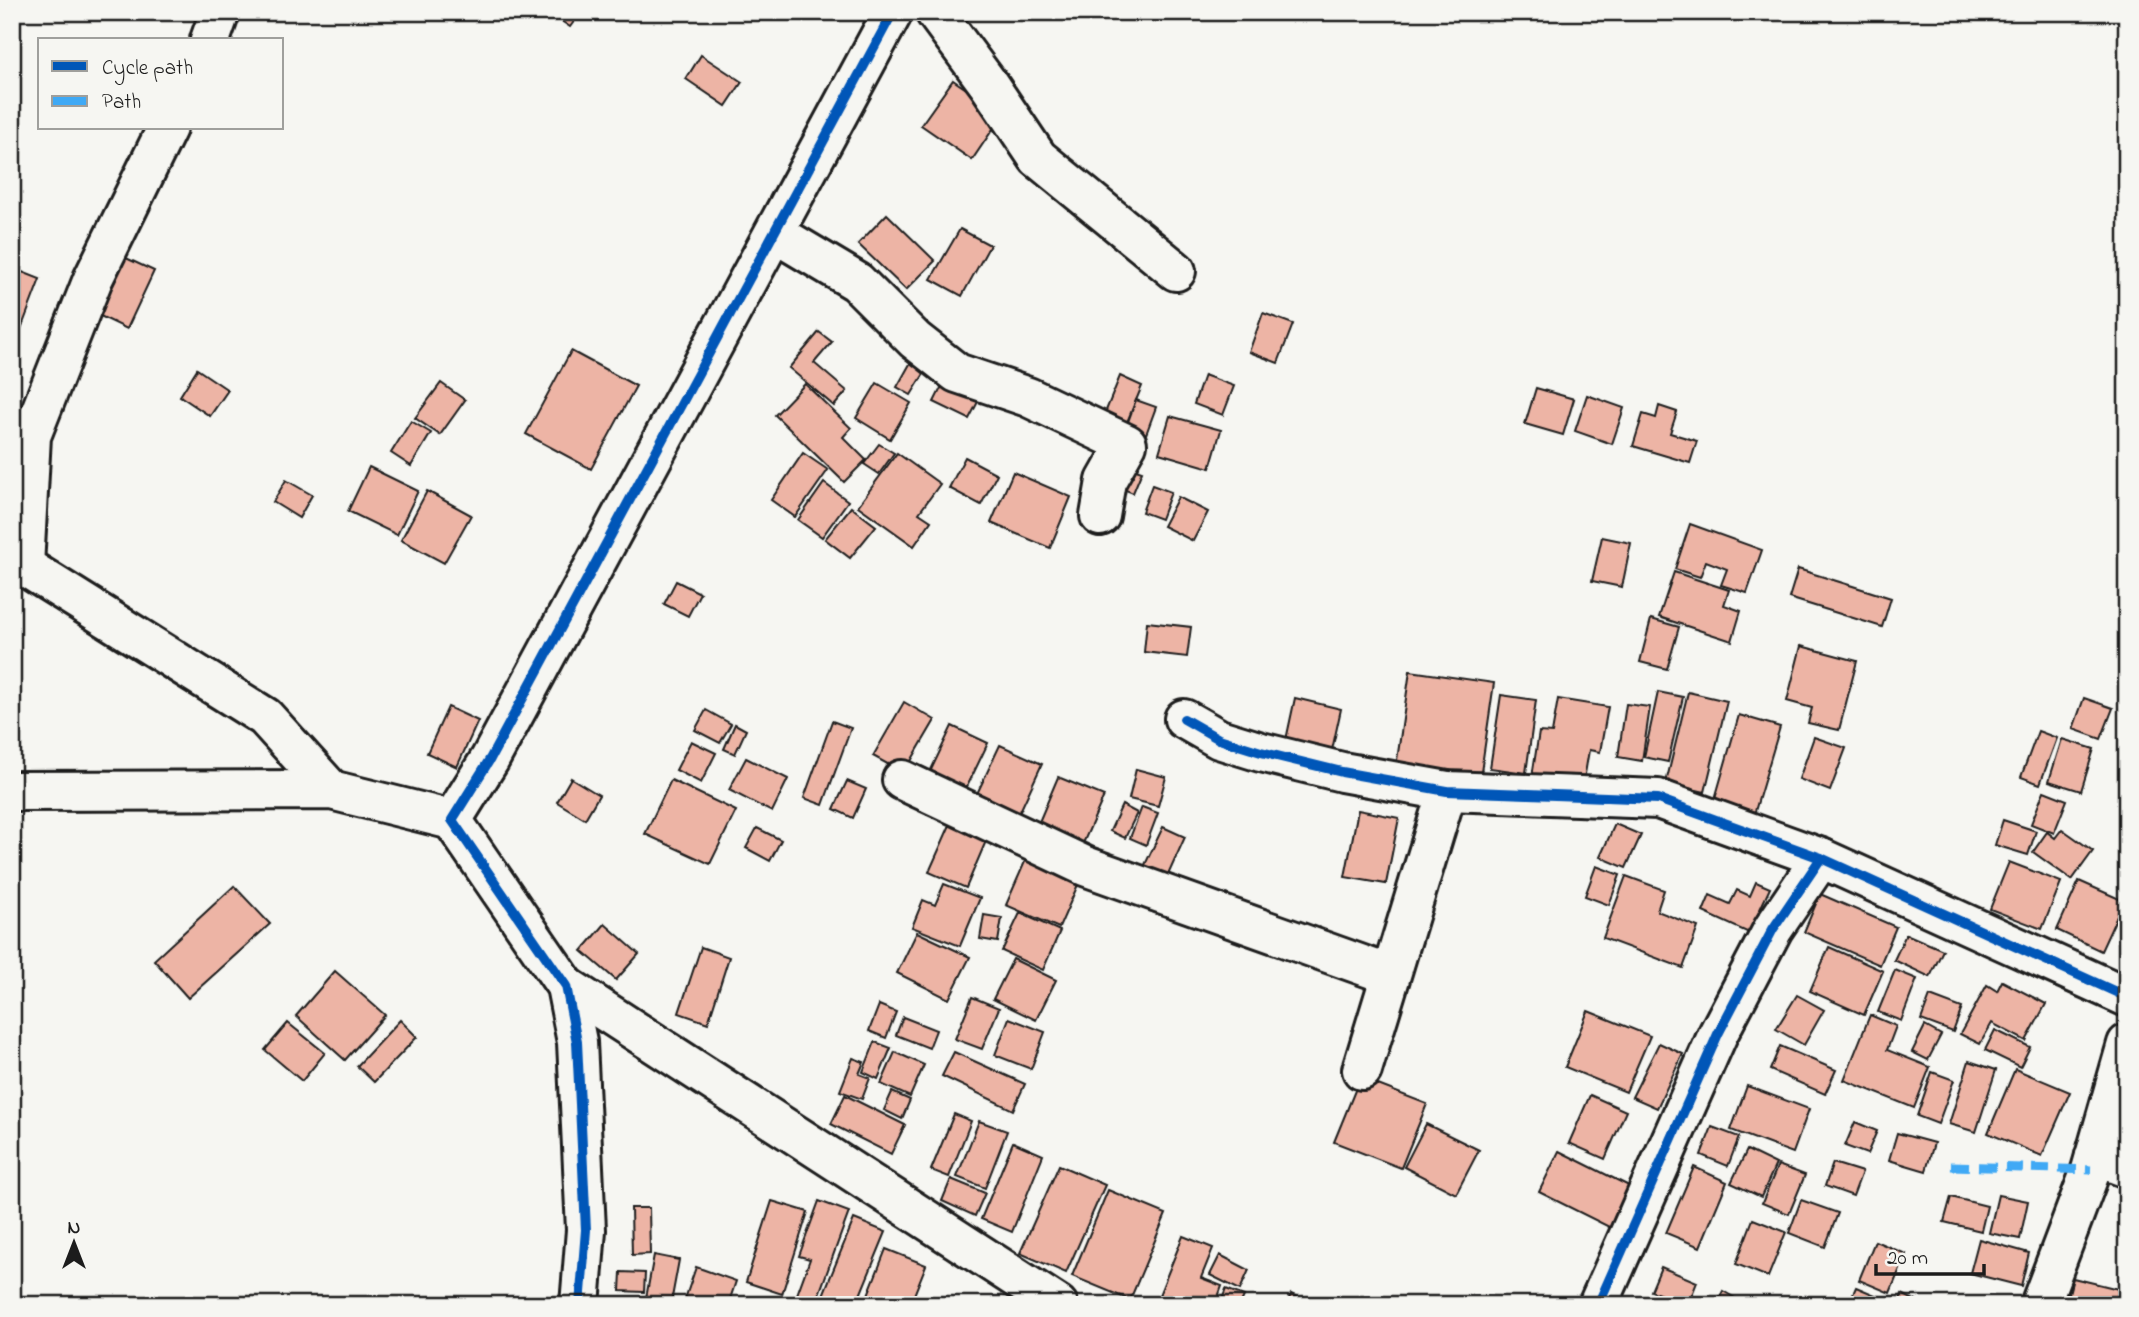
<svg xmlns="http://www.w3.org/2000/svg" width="2139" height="1317" font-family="'Indie Flower',sans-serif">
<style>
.building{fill:#edb4a5;stroke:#1c1c1c;stroke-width:2}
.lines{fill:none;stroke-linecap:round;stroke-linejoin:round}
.minor-casing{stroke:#1c1c1c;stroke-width:44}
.minor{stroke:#f6f6f2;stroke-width:38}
.quiet{stroke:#3fa9f5;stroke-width:9;stroke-dasharray:18 9;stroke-linecap:butt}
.cycleway-casing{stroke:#f6f6f2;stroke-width:15}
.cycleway{stroke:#0057b8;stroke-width:10}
</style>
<rect width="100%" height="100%" fill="#f6f6f2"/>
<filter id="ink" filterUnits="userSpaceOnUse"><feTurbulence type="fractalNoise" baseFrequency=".0143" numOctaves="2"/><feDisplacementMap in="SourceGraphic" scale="14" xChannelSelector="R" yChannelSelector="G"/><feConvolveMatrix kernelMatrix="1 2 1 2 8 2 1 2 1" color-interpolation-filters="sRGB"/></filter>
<g filter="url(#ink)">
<!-- building -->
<g class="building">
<path d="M548,12H581L570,27Z"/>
<path d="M701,55L742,82L726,106L686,79Z"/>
<path d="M953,80L1003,114L972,160L921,125Z"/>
<path d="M887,214L935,261L906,290L858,244Z"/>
<path d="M960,229L990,245L962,296L931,279Z"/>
<path d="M126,258L154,271L127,329L98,315Z"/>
<path d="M12,268L40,279L21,329L12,325Z"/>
<path d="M1263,313L1293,324L1278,363L1249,352Z"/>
<path d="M819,332L832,342L814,363L847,391L834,406L789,368Z"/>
<path d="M571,351L636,386L591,469L526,434Z"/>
<path d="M915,355L930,364L911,395L897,387Z"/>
<path d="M197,369L228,390L210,416L180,396Z"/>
<path d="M1204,375L1234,386L1223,415L1194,404Z"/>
<path d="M1120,376L1142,386L1125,427L1103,418Z"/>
<path d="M946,378L981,396L969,419L934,402Z"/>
<path d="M441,383L465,400L440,435L415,418Z"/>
<path d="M877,383L911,403L890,439L856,418Z"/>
<path d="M805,384L851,428L843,437L866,460L844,482L775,415Z"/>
<path d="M1536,388L1574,399L1563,435L1525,424Z"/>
<path d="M1587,395L1624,408L1612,444L1575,431Z"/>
<path d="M1136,400L1156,407L1145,437L1125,430Z"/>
<path d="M1659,406L1677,412L1670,433L1697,441L1690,463L1633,446L1643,414L1656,418Z"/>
<path d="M1170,416L1221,430L1210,468L1159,453Z"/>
<path d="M411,421L431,433L411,466L391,453Z"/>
<path d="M879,444L894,453L879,474L864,464Z"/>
<path d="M803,453L828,470L795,517L771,500Z"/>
<path d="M897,453L940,484L919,513L931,521L914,546L858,506Z"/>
<path d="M965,457L997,474L981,505L949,488Z"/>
<path d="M1124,465L1142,471L1133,493L1116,486Z"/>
<path d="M369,467L418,491L397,535L348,511Z"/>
<path d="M1013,472L1071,497L1050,548L991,523Z"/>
<path d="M286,480L312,495L299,518L273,502Z"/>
<path d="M824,483L848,501L822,537L798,520Z"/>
<path d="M1152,485L1171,492L1161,519L1142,512Z"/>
<path d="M427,491L471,515L444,563L401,540Z"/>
<path d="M1178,497L1208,512L1193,541L1163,526Z"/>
<path d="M851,507L876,526L850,558L825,539Z"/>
<path d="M1690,524L1762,550L1747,593L1721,585L1727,569L1706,561L1700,577L1675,569Z"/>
<path d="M1602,537L1631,543L1622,587L1592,581Z"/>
<path d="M1798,569L1891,598L1882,627L1789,598Z"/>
<path d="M1674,572L1729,590L1724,605L1741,611L1732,641L1659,617Z"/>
<path d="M676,581L700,593L688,616L664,604Z"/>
<path d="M1651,619L1679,627L1667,669L1640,662Z"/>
<path d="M1147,622L1191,627L1187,657L1144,652Z"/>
<path d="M1801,646L1857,661L1839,730L1808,723L1812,708L1787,701Z"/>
<path d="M1410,671L1494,683L1480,779L1396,767Z"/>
<path d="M1658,692L1683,697L1668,762L1644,757Z"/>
<path d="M1688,692L1727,701L1705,792L1666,783Z"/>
<path d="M1501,695L1536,700L1526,773L1490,768Z"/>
<path d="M1295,698L1341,709L1332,750L1286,740Z"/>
<path d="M2084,698L2113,708L2101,739L2073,729Z"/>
<path d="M1558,699L1608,707L1600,752L1589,750L1583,786L1532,777L1539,732L1552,733Z"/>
<path d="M904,702L935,720L904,773L873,756Z"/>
<path d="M1626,704L1650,707L1642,761L1618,757Z"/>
<path d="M448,707L478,721L457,767L427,753Z"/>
<path d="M706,710L731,724L720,743L695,730Z"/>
<path d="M1739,715L1780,727L1753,818L1713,806Z"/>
<path d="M832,721L851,728L823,805L804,798Z"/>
<path d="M735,724L746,730L735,754L724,749Z"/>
<path d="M952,726L988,743L965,791L929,774Z"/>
<path d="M2038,731L2057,738L2040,784L2021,777Z"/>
<path d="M1814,737L1846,748L1830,791L1799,779Z"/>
<path d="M2062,739L2094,749L2081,791L2049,781Z"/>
<path d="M691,741L716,753L701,783L676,770Z"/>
<path d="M1000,745L1042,764L1016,820L974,800Z"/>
<path d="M746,758L788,779L772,812L729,790Z"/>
<path d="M1136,769L1166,777L1158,806L1129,799Z"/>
<path d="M1058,777L1104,796L1081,848L1036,829Z"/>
<path d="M571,778L599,795L585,819L557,802Z"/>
<path d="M671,780L736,811L710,864L645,834Z"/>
<path d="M847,781L866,789L853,818L834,809Z"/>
<path d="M2044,791L2067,800L2054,833L2031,824Z"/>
<path d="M1122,805L1137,813L1125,838L1110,831Z"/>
<path d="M1142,807L1158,813L1146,845L1130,838Z"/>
<path d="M1358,810L1399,818L1386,884L1345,877Z"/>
<path d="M953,818L989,834L966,888L929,872Z"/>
<path d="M2003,820L2036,831L2028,855L1995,845Z"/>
<path d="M1615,824L1641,835L1626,868L1600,857Z"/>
<path d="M1163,827L1185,837L1164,884L1141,873Z"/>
<path d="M757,828L781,840L770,861L746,848Z"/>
<path d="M2062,829L2093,851L2072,880L2033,852L2047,832L2055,838Z"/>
<path d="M1027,857L1080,880L1059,928L1006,905Z"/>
<path d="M2009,862L2061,882L2042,929L1990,909Z"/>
<path d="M1596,866L1620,875L1609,905L1585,896Z"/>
<path d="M1626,876L1664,890L1657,911L1698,927L1683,968L1603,938Z"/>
<path d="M2079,881L2124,901L2101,951L2057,930Z"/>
<path d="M1756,882L1770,888L1749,933L1703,912L1710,895L1730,904L1737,890L1750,896Z"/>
<path d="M944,884L980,898L960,946L912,927L923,900L935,905Z"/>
<path d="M234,886L270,924L188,998L154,960Z"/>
<path d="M1820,894L1896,927L1880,965L1804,932Z"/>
<path d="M1020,913L1060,931L1043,970L1002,951Z"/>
<path d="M984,915L1002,918L998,942L980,939Z"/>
<path d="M605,924L639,954L616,980L582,951Z"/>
<path d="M917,932L970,957L949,999L897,973Z"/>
<path d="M1906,934L1943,950L1930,977L1894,960Z"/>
<path d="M701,947L729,957L708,1023L679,1013Z"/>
<path d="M1829,947L1883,971L1864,1015L1810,991Z"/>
<path d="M1013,959L1056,980L1036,1020L993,999Z"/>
<path d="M1895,970L1917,979L1901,1021L1878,1012Z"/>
<path d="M335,971L385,1015L345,1060L296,1016Z"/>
<path d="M2002,981L2046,1004L2026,1041L1992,1023L1980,1044L1960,1034L1987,985L1997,991Z"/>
<path d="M1797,995L1824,1010L1804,1045L1776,1029Z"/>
<path d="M1930,996L1962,1008L1953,1032L1921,1020Z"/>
<path d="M972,997L999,1008L982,1049L955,1039Z"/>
<path d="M879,1005L896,1012L886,1038L869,1031Z"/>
<path d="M1588,1011L1650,1036L1626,1092L1565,1067Z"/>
<path d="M1870,1015L1896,1026L1887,1050L1930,1067L1914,1108L1844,1080Z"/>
<path d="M903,1017L936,1030L929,1048L896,1035Z"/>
<path d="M1009,1018L1045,1032L1031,1069L995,1055Z"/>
<path d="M400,1020L417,1037L374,1082L357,1066Z"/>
<path d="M288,1023L325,1053L302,1081L265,1050Z"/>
<path d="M1925,1026L1941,1035L1928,1060L1912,1052Z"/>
<path d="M1995,1030L2030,1047L2020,1067L1985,1050Z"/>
<path d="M875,1042L891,1048L878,1079L863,1072Z"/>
<path d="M1659,1043L1683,1054L1657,1108L1632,1097Z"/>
<path d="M1780,1046L1836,1070L1825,1094L1770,1070Z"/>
<path d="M895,1052L924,1065L910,1097L881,1084Z"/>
<path d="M954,1052L1025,1084L1013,1110L942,1076Z"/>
<path d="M853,1058L864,1062L859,1074L870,1078L862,1099L840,1091Z"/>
<path d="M1969,1061L1996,1070L1976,1132L1949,1124Z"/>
<path d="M2015,1069L2070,1092L2042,1156L1988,1133Z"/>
<path d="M1932,1072L1954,1080L1938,1124L1917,1116Z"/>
<path d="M1360,1078L1427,1104L1401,1168L1334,1142Z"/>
<path d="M1747,1086L1809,1109L1793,1153L1731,1130Z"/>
<path d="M892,1092L910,1100L902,1119L884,1110Z"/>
<path d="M845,1095L905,1125L891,1154L831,1124Z"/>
<path d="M1590,1095L1626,1111L1605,1159L1569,1143Z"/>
<path d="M954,1114L971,1121L949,1177L931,1170Z"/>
<path d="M979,1121L1007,1131L985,1188L957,1177Z"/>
<path d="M1855,1122L1877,1131L1867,1154L1845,1146Z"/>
<path d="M1426,1124L1479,1150L1456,1194L1404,1167Z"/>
<path d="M1712,1127L1739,1137L1728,1166L1701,1155Z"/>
<path d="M1897,1133L1934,1143L1926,1171L1889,1160Z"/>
<path d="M1013,1142L1043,1155L1012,1232L981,1219Z"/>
<path d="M1747,1150L1776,1164L1761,1197L1731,1183Z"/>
<path d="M1559,1151L1633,1188L1613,1229L1539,1192Z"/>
<path d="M1833,1163L1862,1172L1853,1196L1825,1186Z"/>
<path d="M1059,1165L1105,1185L1066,1273L1020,1253Z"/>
<path d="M1778,1165L1805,1175L1789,1214L1762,1203Z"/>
<path d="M1694,1167L1727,1182L1700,1247L1666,1233Z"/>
<path d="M951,1179L985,1193L975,1216L942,1201Z"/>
<path d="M1108,1190L1166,1214L1130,1300L1072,1276Z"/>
<path d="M1998,1195L2028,1201L2020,1239L1989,1233Z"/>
<path d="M1951,1197L1987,1206L1981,1231L1944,1222Z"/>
<path d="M1801,1200L1838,1213L1825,1247L1789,1233Z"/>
<path d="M772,1201L808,1212L782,1294L746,1282Z"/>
<path d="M819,1201L849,1212L815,1305H806L795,1300L810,1259L799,1256Z"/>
<path d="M631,1208H649L650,1254L632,1255Z"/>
<path d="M854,1219L886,1232L856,1305H819Z"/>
<path d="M1753,1219L1786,1232L1768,1277L1736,1264Z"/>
<path d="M1183,1236L1213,1248L1201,1278L1222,1286L1215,1305H1155Z"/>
<path d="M1979,1239L2029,1253L2021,1286L1970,1273Z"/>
<path d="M1875,1241L1906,1254L1890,1293L1859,1280Z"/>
<path d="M2126,1248H2127V1267L2121,1265Z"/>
<path d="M886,1249L926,1265L910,1305H864Z"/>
<path d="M654,1255L679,1260L671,1303L646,1298Z"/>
<path d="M1220,1255L1249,1270L1240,1290L1210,1275Z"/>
<path d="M696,1267L736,1281L728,1305H683Z"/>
<path d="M1661,1267L1697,1282L1688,1305L1651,1291Z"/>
<path d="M621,1272L645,1273L644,1292L620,1291Z"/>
<path d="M2073,1278L2127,1291V1305H2066Z"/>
<path d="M1856,1287L1880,1297L1877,1305H1848Z"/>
<path d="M1226,1289L1244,1296L1240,1305H1220Z"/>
<path d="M1723,1291L1747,1305H1716Z"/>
<path d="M1291,1294L1313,1305H1286Z"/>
<path d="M1902,1294L1920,1303L1919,1305H1898Z"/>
</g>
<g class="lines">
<defs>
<g id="minor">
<path d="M935,12L989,85L1038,158L1176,271"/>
<path d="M210,40L220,12"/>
<path d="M775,233L857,282L915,340L957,373L1028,397L1127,444L1106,481L1100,516"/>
<path d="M12,561L24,566L265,717L331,790"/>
<path d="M24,566L31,436L93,279L167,128"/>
<path d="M1184,719L1219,739L1261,752L1342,772L1447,791L1658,799L1821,858"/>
<path d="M902,780L1085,866L1390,975"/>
<path d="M12,791L331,790L452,820"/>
<path d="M566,986L1058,1305"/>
<path d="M1362,1070L1447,791"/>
<path d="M2095,1156L2127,1168"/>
<path d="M580,1305L586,1230L577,1042L566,986L452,820L490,759L893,12"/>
<path d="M1598,1305L1718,1034L1773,929L1821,858L2127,997"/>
<path d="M2040,1305L2091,1170L2127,1044"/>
</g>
</defs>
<!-- minor casing -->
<use href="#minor" class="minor-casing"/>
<!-- minor -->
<use href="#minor" class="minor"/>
<!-- quiet -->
<path class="quiet" d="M1951,1166L2091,1170"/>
<defs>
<g id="cycleway">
<path d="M1184,719L1219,739L1261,752L1342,772L1447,791L1658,799L1821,858"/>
<path d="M580,1305L586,1230L577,1042L566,986L452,820L490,759L893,12"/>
<path d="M1598,1305L1718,1034L1773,929L1821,858L2127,997"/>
</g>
</defs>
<!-- cycleway casing -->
<use href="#cycleway" class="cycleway-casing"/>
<!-- cycleway -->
<use href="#cycleway" class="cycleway"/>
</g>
</g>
<!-- margin -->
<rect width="2139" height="1317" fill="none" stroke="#f6f6f2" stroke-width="42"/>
<rect x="21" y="21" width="2097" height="1275" fill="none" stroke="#1c1c1c" stroke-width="2.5" filter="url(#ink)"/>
<!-- legend -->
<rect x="38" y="38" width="245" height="91" fill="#f6f6f2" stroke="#9f9f9c" stroke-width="2"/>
<rect x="52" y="61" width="35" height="10" fill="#0057b8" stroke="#9f9f9c" stroke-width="2"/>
<text x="102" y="74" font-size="21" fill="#1c1c1c">Cycle path</text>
<rect x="52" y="96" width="35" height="10" fill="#3fa9f5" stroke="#9f9f9c" stroke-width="2"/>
<text x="102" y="108" font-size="21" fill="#1c1c1c">Path</text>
<!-- north arrow -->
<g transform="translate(74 1243)" stroke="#f6f6f2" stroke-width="5" paint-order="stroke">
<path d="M0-5L12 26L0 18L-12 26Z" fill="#1c1c1c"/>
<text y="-10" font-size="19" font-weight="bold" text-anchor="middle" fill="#1c1c1c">N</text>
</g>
<!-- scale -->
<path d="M1876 1264v10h108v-10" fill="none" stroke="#1c1c1c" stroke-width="3.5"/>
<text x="1887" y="1264" font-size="21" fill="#1c1c1c" stroke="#f6f6f2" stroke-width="5" paint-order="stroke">20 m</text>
</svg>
